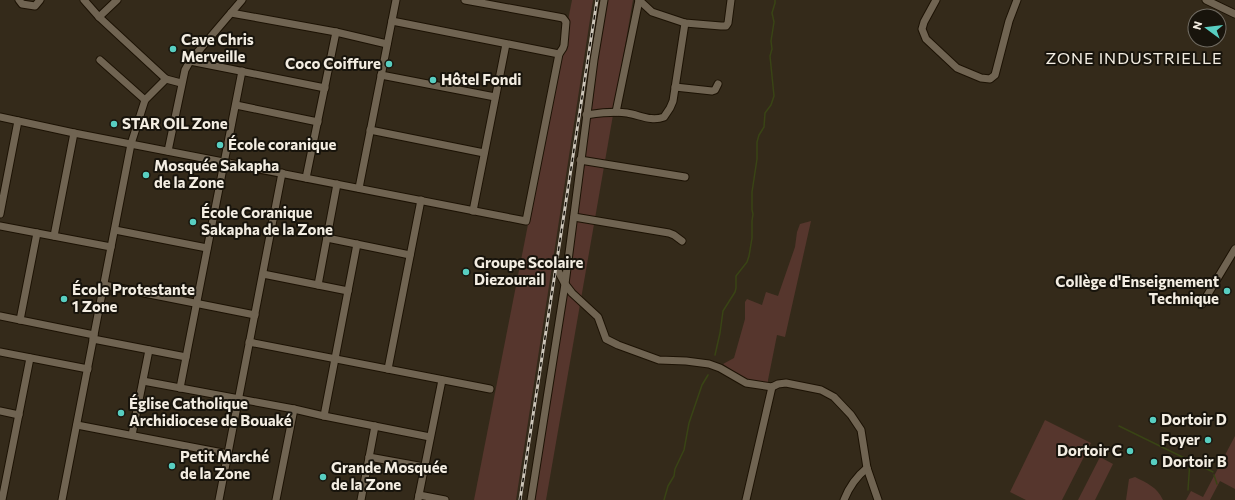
<svg xmlns="http://www.w3.org/2000/svg" width="1235" height="500" font-family="Commissioner,sans-serif">
<style>
.green{fill:#56362d}
.lines{fill:none;stroke-linecap:round;stroke-linejoin:round}
.stream{stroke:#394415;stroke-width:1.5}
.minor-casing{stroke:#1c1204;stroke-width:9}
.minor{stroke:#706452;stroke-width:7}
.rail-casing{stroke:#cdc6ba;stroke-width:3}
.rail{stroke:#18140c;stroke-width:1.5;stroke-dasharray:4.5;stroke-linecap:butt}
.poi-dot{fill:#58cec1;stroke:#18140c;stroke-width:1.5}
.labels{text-anchor:middle;stroke-width:4;stroke-linejoin:round;paint-order:stroke}
.poi-label{font-size:15px;font-weight:bold;fill:#f3ede2;stroke:#18140c;text-anchor:start}
.neighbourhood-label{font-size:16px;letter-spacing:1px;fill:#f3ede2;stroke:#18140c}
</style>
<rect width="100%" height="100%" fill="#342a1a"/>
<!-- green -->
<g class="green">
<path d="M572,0H593L516,500H474Z"/>
<path d="M606,0H633L546,500H528Z"/>
<path d="M811,221L785,337L777,335L768,380V383L747,381L723,364L734,358L745,319V302L747,299L762,305L766,292L778,296L795,247L797,232L800,224Z"/>
<path d="M1045,420L1091,443L1062,500H1026L1010,492Z"/>
<path d="M1235,436V489L1220,481L1210,500H1186L1191,491L1203,497Z"/>
<path d="M1100,457L1113,464L1095,500H1078Z"/>
<path d="M1135,477C1147,483 1157,487 1163,500H1126L1129,479Z"/>
</g>
<g class="lines">
<!-- stream -->
<g class="stream">
<path d="M715,355L720,333L723,311L735,292L736,288V276L747,262L749,256L752,238V221L753,214L752,210V192L757,159V142L759,135L764,127L765,113L771,105L774,96L770,56L772,49L771,41L774,22L772,13L775,3V0"/>
<path d="M1119,426L1213,472"/>
<path d="M1214,475L1217,484"/>
<path d="M1188,490L1190,460"/>
<path d="M664,500L668,486L674,476L675,469L684,450L689,423L702,385L708,375"/>
</g>
<defs>
<g id="minor">
<path d="M19,0L22,4L35,6L40,0"/>
<path d="M84,0L99,17L166,79L181,83"/>
<path d="M639,0L652,12L685,23L721,26H726L728,23L731,0"/>
<path d="M936,0L924,22L922,29L926,39L957,68L981,78L990,79L995,75L1009,21L1017,0"/>
<path d="M1206,0L1235,14"/>
<path d="M231,13L336,32L387,44"/>
<path d="M99,17L117,0"/>
<path d="M392,21L559,54"/>
<path d="M190,61L325,88"/>
<path d="M381,75L495,97"/>
<path d="M675,87L712,91L715,90L718,84"/>
<path d="M145,100L166,79"/>
<path d="M236,105L318,122"/>
<path d="M616,112L639,0"/>
<path d="M586,115C600,113 613,111 627,113C640,115 651,122 664,117L670,108L673,101L685,23"/>
<path d="M0,117L74,133L526,221L559,54L563,48L564,45L566,22L563,18L558,17L465,0"/>
<path d="M370,130L484,153"/>
<path d="M168,151L185,70L190,61L242,0"/>
<path d="M580,160L685,177"/>
<path d="M306,178L336,32"/>
<path d="M359,188L396,0"/>
<path d="M473,211L506,44"/>
<path d="M0,214L18,121"/>
<path d="M574,217L669,233L674,235L682,241"/>
<path d="M0,226L111,247"/>
<path d="M115,230L207,248"/>
<path d="M54,236L74,133"/>
<path d="M327,238L410,255"/>
<path d="M556,267L565,284L572,293L598,317L606,339L618,345L659,360L686,361L709,364L720,368L746,383L772,387L778,384L786,383L821,390L834,397L851,415L861,430L867,468L878,500"/>
<path d="M263,274L348,291"/>
<path d="M104,285L255,315"/>
<path d="M318,285L337,184"/>
<path d="M1202,304L1235,249"/>
<path d="M0,316L94,335"/>
<path d="M20,320L37,233"/>
<path d="M93,339L186,357"/>
<path d="M249,342L490,389"/>
<path d="M0,352L88,369"/>
<path d="M388,369L421,200"/>
<path d="M143,381L294,409L324,416L430,437"/>
<path d="M180,388L242,71"/>
<path d="M0,411L19,415"/>
<path d="M324,416L357,244"/>
<path d="M77,425L228,454"/>
<path d="M132,435L149,350"/>
<path d="M369,457L424,467"/>
<path d="M419,495L445,500"/>
<path d="M2,500L30,358"/>
<path d="M62,500L131,144L145,100L100,60"/>
<path d="M219,500L282,173"/>
<path d="M276,500L294,409"/>
<path d="M361,500L375,426"/>
<path d="M418,500L442,380"/>
<path d="M531,500L565,284L594,60L604,0"/>
<path d="M746,500L772,387"/>
<path d="M844,500C849,487 856,477 867,468"/>
</g>
</defs>
<!-- minor casing -->
<use href="#minor" class="minor-casing"/>
<!-- minor -->
<use href="#minor" class="minor"/>
<defs>
<path id="rail" d="M520,500L597,0"/>
</defs>
<!-- rail casing -->
<use href="#rail" class="rail-casing"/>
<!-- rail -->
<use href="#rail" class="rail"/>
</g>
<!-- markers -->
<g class="poi-dot">
<circle cx="173" cy="49" r="4"/>
<circle cx="389" cy="64" r="4"/>
<circle cx="433" cy="80" r="4"/>
<circle cx="114" cy="124" r="4"/>
<circle cx="220" cy="145" r="4"/>
<circle cx="146" cy="175" r="4"/>
<circle cx="193" cy="222" r="4"/>
<circle cx="466" cy="272" r="4"/>
<circle cx="1227" cy="291" r="4"/>
<circle cx="64" cy="299" r="4"/>
<circle cx="121" cy="413" r="4"/>
<circle cx="1153" cy="420" r="4"/>
<circle cx="1208" cy="440" r="4"/>
<circle cx="1130" cy="451" r="4"/>
<circle cx="1154" cy="462" r="4"/>
<circle cx="172" cy="466" r="4"/>
<circle cx="323" cy="477" r="4"/>
</g>
<g class="labels">
<!-- poi labels -->
<g class="poi-label">
<text x="181" y="45">Cave Chris<tspan x="181" dy="17">Merveille</tspan></text>
<text x="381" y="69" text-anchor="end">Coco Coiffure</text>
<text x="441" y="85">Hôtel Fondi</text>
<text x="122" y="129">STAR OIL Zone</text>
<text x="228" y="150">École coranique</text>
<text x="154" y="171">Mosquée Sakapha<tspan x="154" dy="17">de la Zone</tspan></text>
<text x="201" y="218">École Coranique<tspan x="201" dy="17">Sakapha de la Zone</tspan></text>
<text x="474" y="268">Groupe Scolaire<tspan x="474" dy="17">Diezourail</tspan></text>
<text x="1219" y="287" text-anchor="end">Collège d'Enseignement<tspan x="1219" dy="17">Technique</tspan></text>
<text x="72" y="295">École Protestante<tspan x="72" dy="17">1 Zone</tspan></text>
<text x="129" y="409">Église Catholique<tspan x="129" dy="17">Archidiocese de Bouaké</tspan></text>
<text x="1161" y="425">Dortoir D</text>
<text x="1200" y="445" text-anchor="end">Foyer</text>
<text x="1122" y="456" text-anchor="end">Dortoir C</text>
<text x="180" y="462">Petit Marché<tspan x="180" dy="17">de la Zone</tspan></text>
<text x="1162" y="467">Dortoir B</text>
<text x="331" y="473">Grande Mosquée<tspan x="331" dy="17">de la Zone</tspan></text>
</g>
<!-- neighbourhood labels -->
<g class="neighbourhood-label">
<text x="1134" y="64">ZONE INDUSTRIELLE</text>
</g>
</g>
<!-- north arrow -->
<g transform="translate(1207 28) rotate(285)"><circle r="19" fill="#18140c" stroke="#706b62"/>
<path d="M0-3L7 15L0 10L-7 15Z" fill="#58cec1"/>
<text y="-6" font-size="11" font-weight="bold" text-anchor="middle" fill="#f3ede2">N</text>
</g>
</svg>
